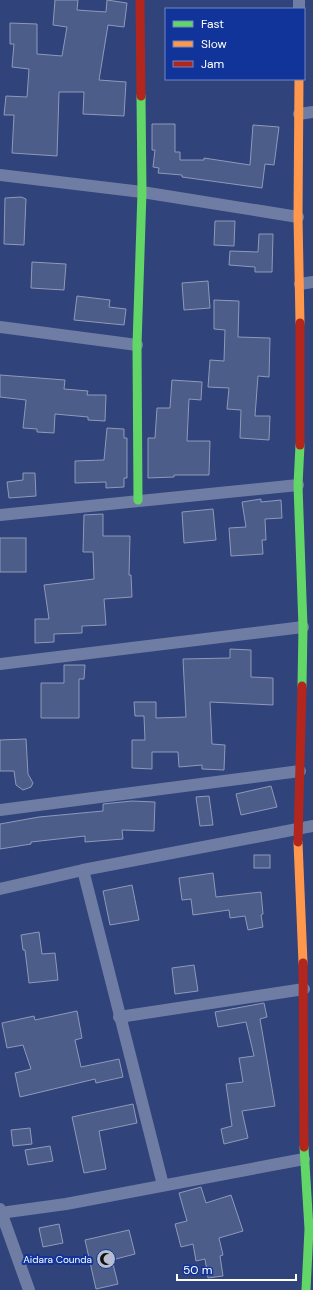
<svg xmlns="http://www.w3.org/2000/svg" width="313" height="1290" font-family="'DM Sans',sans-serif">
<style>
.building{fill:#4d5d89;stroke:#8f99b9}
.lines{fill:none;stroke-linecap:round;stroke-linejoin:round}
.street{stroke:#6f7da4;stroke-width:12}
.fast{stroke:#63d668;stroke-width:9}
.slow{stroke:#ff974d;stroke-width:9}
.jam{stroke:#b3261e;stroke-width:9}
.labels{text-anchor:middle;stroke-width:4;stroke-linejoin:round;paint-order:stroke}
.poi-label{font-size:10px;fill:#fff;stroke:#10349a;text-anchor:end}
</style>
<rect width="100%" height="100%" fill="#30437a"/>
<!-- building -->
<g class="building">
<path d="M55,0H78L77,10L106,12L107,0L127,3L124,27L108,25L99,80L126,82L124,116L83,114L84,92H59L57,156L12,153L14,115H4L6,96L27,97L29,69L12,67L14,44H10V23L37,24V54L62,56L67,27L53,25Z"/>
<path d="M152,124H175V152H180V160H204V158L250,165L253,125L279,127L274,165L265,164L262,188L182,177V175L158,173L159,168L153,167L155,150H152Z"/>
<path d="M21,197L26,199L24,245L4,244L5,198Z"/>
<path d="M215,221H235L234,246L214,245Z"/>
<path d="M259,234H273L272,272H255V267L229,265L230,251L258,252Z"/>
<path d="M32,262L66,264L64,290L31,288Z"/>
<path d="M208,281L210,308L184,310L182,283Z"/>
<path d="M77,296L110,300L109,307L126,309L124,325L74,320Z"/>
<path d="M214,300L239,301L238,337L270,338L269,377L258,376L255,416H270L269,440L240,438L241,410L227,409L229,388L208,387L210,360L224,361L225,330L214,329Z"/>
<path d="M0,375L65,380L64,389L88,391L87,395H106L105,421L88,420V417L55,414L54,433L37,432V429L23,428L26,400L0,397Z"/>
<path d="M172,380L202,382L201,400L189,399L187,441H210L209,475H174V477L148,478V438H155L157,408H170Z"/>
<path d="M107,428L124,429V438H127V478H124V487L106,488V482L75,483V461L104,460Z"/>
<path d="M23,473H35L36,496L9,498L7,482L23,480Z"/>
<path d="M261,499V502L281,500L282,518L265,519L266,540H262L263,554L231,556L229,528L246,527L242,502Z"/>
<path d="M213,509L216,540L184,543L182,512Z"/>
<path d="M103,514V536H130L129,575H131L132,597L104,599L106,625L82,626V633L54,634V642L35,643V619H49L44,585L94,579L93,552H83L84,515Z"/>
<rect x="0" y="538" width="26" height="34"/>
<path d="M230,649L251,650V677L273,678V705L210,702L212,744L225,745L224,770L202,769V765L179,767L178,752H152V769L132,768V740H145L144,716H135L134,702H156V718L186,717L183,659L230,658Z"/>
<path d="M64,665H85L84,679H79V718H41V683H64Z"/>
<path d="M26,739L28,774L33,783L31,787L23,790L16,785L14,771H0V740Z"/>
<path d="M271,786L277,807L241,815L236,794Z"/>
<path d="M209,796L213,825L200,826L196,797Z"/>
<path d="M132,801L155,802L154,831L122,830L123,839L85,842V836L31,842V844L0,849V824L39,817L103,811V804Z"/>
<rect x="254" y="855" width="16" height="13"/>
<path d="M213,873L216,897L261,892L263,914L261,915L263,927L248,930L245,916L230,918L229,910L193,915L191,899L182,900L179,878Z"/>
<path d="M132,885L139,920L110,925L103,891Z"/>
<path d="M39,932L42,954L55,953L58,980L29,983L25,950H23L21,935Z"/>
<path d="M194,965L198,991L175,994L172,968Z"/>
<path d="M264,1003L267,1017L260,1019L275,1106L242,1111L248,1138L224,1144L221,1129L232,1126L226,1084L243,1082L239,1058L254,1056L246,1022L218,1027L215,1012Z"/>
<path d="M77,1011L82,1038L75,1040L81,1067L119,1059L123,1077L96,1083L95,1079L20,1097L15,1073L31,1069L23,1045L7,1048L2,1023L34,1016L35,1020Z"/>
<path d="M133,1104L137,1123L99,1131L106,1169L84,1173L72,1117Z"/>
<path d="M30,1128L32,1144L13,1146L11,1130Z"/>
<path d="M50,1146L53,1161L28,1165L25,1150Z"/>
<path d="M201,1187L206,1203L231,1195L243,1231L219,1238L223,1255L220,1256L223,1276L208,1278L205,1259L196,1261L193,1244L181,1247L175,1224L187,1221L179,1193Z"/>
<path d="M59,1224L63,1243L43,1247L39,1228Z"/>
<path d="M129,1230L135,1254L112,1260L118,1284L96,1289L85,1240Z"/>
</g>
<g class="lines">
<!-- street -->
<g class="street">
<path d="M299,0V9"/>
<path d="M299,114L313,112"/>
<path d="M0,175L142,192L298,217"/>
<path d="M300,284L313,282"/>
<path d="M0,327L137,345"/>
<path d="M0,515L298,485"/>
<path d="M0,664L303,627"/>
<path d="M0,810L300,771"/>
<path d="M83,870L163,1185"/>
<path d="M0,889L83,870L313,826"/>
<path d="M119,1017L304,989"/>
<path d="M0,1209L29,1290"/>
<path d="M0,1213L66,1204L304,1159"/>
</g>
<!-- fast -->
<g class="fast">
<path d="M300,445L298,485L303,627L302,686"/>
<path d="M138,500L137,345L142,192L141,96"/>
<path d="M304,1147L309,1229L306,1290"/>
</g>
<!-- slow -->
<g class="slow">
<path d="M299,79L298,217L300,323"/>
<path d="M298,842L303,963"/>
</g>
<!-- jam -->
<g class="jam">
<path d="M140,0L141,96"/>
<path d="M300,323V445"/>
<path d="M298,842L302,686"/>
<path d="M303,963L304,1147"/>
</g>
</g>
<!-- icons -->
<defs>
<symbol id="mosque-disc" viewBox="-11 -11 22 22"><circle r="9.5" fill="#b7bdd0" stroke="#10349a"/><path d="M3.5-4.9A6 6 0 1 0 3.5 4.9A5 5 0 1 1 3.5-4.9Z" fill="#111"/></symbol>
</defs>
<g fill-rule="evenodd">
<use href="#mosque-disc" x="95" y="1248" width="22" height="22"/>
</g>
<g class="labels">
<!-- poi labels -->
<g class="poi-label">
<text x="92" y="1263">Aidara Counda</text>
</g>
</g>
<!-- legend -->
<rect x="165" y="8" width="140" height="72" fill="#10349a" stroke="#7085c2"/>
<rect x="173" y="21" width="20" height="6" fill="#63d668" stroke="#7085c2"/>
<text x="201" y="28" font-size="12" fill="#ffffff">Fast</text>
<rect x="173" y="41" width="20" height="6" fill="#ff974d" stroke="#7085c2"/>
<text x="201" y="48" font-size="12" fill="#ffffff">Slow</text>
<rect x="173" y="61" width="20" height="6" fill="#b3261e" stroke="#7085c2"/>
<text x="201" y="68" font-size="12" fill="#ffffff">Jam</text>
<!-- scale -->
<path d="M177 1274v6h119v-6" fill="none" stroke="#ffffff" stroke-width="2"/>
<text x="183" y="1274" font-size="12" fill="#ffffff" stroke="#10349a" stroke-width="3" paint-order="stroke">50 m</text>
</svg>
